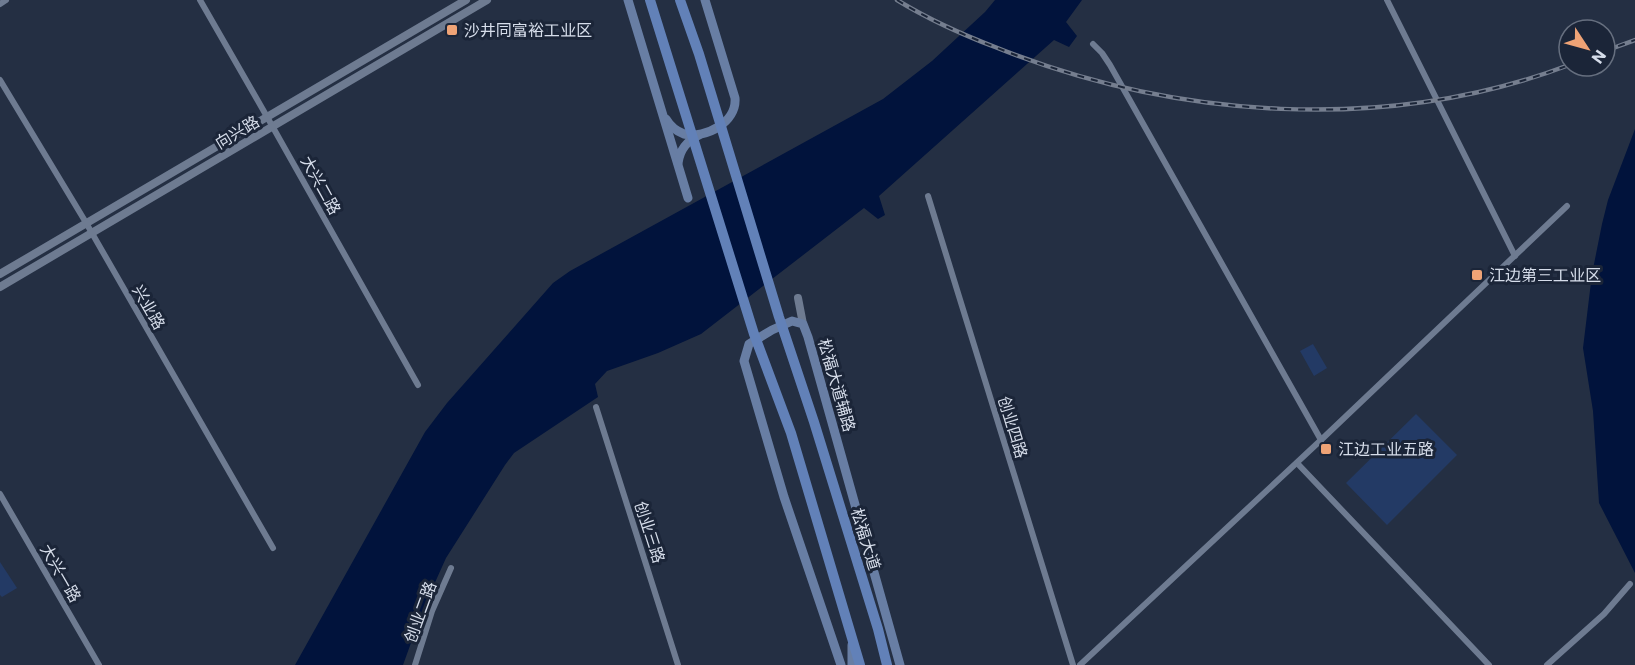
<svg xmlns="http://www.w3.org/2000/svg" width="1635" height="665" font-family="Commissioner,'Noto Sans SC',sans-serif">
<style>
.green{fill:#233a65}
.water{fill:#01133c}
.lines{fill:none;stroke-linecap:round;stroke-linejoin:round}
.minor{stroke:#6e7b91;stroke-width:6}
.tertiary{stroke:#6e7b91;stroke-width:8}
.secondary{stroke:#687ea4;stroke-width:9}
.primary{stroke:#6281b8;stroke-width:10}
.rail-casing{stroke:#757e8f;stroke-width:4.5}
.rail{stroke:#1b2538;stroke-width:2;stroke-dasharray:7;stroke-linecap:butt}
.poi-dot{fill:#efa376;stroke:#1b2538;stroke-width:2}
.labels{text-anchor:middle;stroke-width:6;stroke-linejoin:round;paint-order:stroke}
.poi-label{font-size:16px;fill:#d6ddea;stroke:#1b2538;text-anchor:start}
.street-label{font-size:16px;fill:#d6ddea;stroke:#1b2538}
</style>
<rect width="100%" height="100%" fill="#242f43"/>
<!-- green -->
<g class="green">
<path d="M1313,344L1327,368L1314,376L1300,351Z"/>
<path d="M1416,414L1457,455L1387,525L1346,483Z"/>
<path d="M0,562L17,588L2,597L0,595Z"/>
</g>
<!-- water -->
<g class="water">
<path d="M995,0H1082L1066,22L1077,36L1069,47L1054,40L879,196L885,215L878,219L864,208L701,334L658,353L607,371L595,384L598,397L514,453L505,465L446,558L424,607L403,665H295L425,432L447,403L553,283L570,271L883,99L932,61L985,12Z"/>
<path d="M1635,129V573L1599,503L1593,411L1583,348L1592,274L1602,224L1608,200Z"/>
</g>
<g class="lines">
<!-- minor -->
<g class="minor">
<path d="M200,0L266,115L418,385"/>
<path d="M1387,0L1515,256"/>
<path d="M0,4L6,0"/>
<path d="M1093,44L1102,53L1110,65L1321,440"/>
<path d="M0,80L85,221L273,548"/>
<path d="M928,196L1073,665"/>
<path d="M596,407L678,665"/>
<path d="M1297,463L1489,665"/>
<path d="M0,494L99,665"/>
<path d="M415,665L432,611L451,568"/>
<path d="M1080,665L1321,440L1567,206"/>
<path d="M1547,665L1604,614L1630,584"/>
</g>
<!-- tertiary -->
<g class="tertiary">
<path d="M0,274L466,0"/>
<path d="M0,287L487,0"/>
<path d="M798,298L803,324"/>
</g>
<!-- secondary -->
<g class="secondary">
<path d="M628,0L688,198"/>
<path d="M666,119C670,126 676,131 684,134C706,139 737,122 735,98L705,0"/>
<path d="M678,163C680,149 687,141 699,135"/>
<path d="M841,665L784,497L744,361L749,344L772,330L792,321L803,324L808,337L900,665"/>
<path d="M852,665V645"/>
</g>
<!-- primary -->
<g class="primary">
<path d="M650,0L754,334L791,433L860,665"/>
<path d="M680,0L699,54L779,317L814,422L878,629L887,665"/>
</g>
<defs>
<g id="rail">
<path d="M897,0C928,19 961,34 995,47C1174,119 1387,134 1569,65"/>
<path d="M1605,51L1635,40"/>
</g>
</defs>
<!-- rail casing -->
<use href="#rail" class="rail-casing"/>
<!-- rail -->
<use href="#rail" class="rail"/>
</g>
<!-- markers -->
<g class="poi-dot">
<rect x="446" y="24" width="12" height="12" rx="3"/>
<rect x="1471" y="269" width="12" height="12" rx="3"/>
<rect x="1320" y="443" width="12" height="12" rx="3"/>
</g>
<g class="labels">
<!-- poi labels -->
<g class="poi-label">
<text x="464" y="36">沙井同富裕工业区</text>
<text x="1489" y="281">江边第三工业区</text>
<text x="1338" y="455">江边工业五路</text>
</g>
<!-- street labels -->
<g class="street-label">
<text transform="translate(237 132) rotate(-31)" y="6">向兴路</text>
<text transform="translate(321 185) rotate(61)" y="6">大兴二路</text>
<text transform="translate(149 307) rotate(60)" y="6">兴业路</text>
<text transform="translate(837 385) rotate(74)" y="6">松福大道辅路</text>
<text transform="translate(1013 427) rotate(73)" y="6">创业四路</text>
<text transform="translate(650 532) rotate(72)" y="6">创业三路</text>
<text transform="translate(866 539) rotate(73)" y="6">松福大道</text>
<text transform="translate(61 573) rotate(60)" y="6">大兴一路</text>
<text transform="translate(420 612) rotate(-70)" y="6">创业二路</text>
</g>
</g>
<!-- north arrow -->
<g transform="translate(1587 48) rotate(126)"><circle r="28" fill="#1b2538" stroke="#666f7f" stroke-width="1.5"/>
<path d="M0-4.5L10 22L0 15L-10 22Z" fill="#efa376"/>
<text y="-9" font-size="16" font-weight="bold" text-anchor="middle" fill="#d6ddea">N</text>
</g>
</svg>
